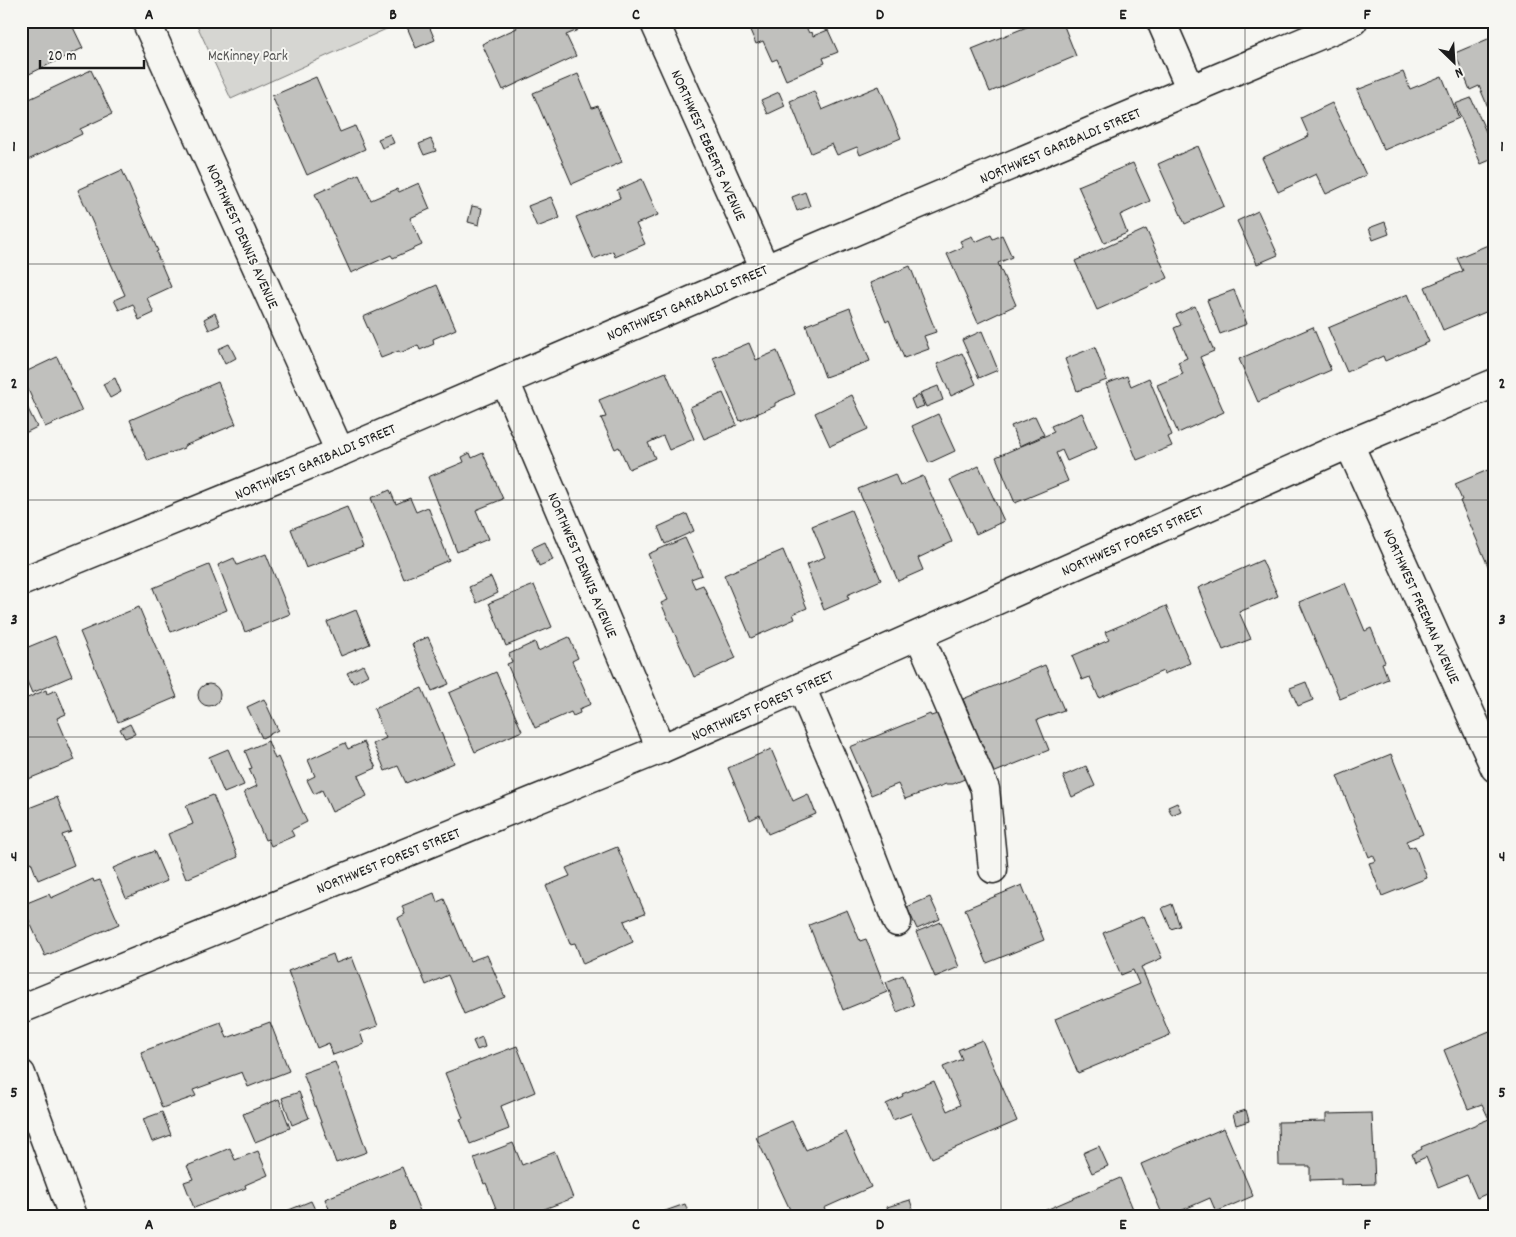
<svg xmlns="http://www.w3.org/2000/svg" width="1516" height="1237" font-family="Dekko,sans-serif">
<style>
.green{fill:#d6d6d2;stroke:#797977}
.building{fill:#c0c0bd;stroke:#1c1c1c}
.lines{fill:none;stroke-linecap:round;stroke-linejoin:round}
.minor-casing{stroke:#1c1c1c;stroke-width:31}
.minor{stroke:#f6f6f2;stroke-width:28}
.grid{fill:none;stroke:#1c1c1c;stroke-width:1;stroke-opacity:0.55}
.labels{text-anchor:middle;stroke-width:4;stroke-linejoin:round;paint-order:stroke}
.park-label{font-size:15px;fill:#545453;stroke:#f6f6f2}
.street-label{font-size:15px;fill:#1c1c1c;stroke:#f6f6f2}
.neatline{fill:none;stroke:#1c1c1c;stroke-width:2}
.grid-label{font-size:16px;text-anchor:middle;font-weight:bold;fill:#1c1c1c}
</style>
<rect width="100%" height="100%" fill="#f6f6f2"/>
<filter id="ink" filterUnits="userSpaceOnUse"><feTurbulence type="fractalNoise" baseFrequency=".02" numOctaves="2"/><feDisplacementMap in="SourceGraphic" scale="10" xChannelSelector="R" yChannelSelector="G"/><feConvolveMatrix kernelMatrix="1 2 1 2 8 2 1 2 1" color-interpolation-filters="sRGB"/></filter>
<g filter="url(#ink)">
<!-- green -->
<path class="green" d="M195,21H404L231,99Z"/>
<!-- building -->
<g class="building">
<path d="M21,21H70L83,48L21,78Z"/>
<path d="M421,21H427L435,40L416,48L407,27Z"/>
<path d="M513,21H574L578,30L566,35L576,56L503,90L482,44L517,28Z"/>
<path d="M746,21H803L809,33L812,32L813,36L828,30L838,52L823,58L825,63L786,80L777,59L772,61L763,41L756,44Z"/>
<path d="M1027,21H1062L1076,56L990,92L972,49L1029,26Z"/>
<path d="M1495,36V118L1493,119L1479,86L1470,90L1455,53Z"/>
<path d="M91,70L112,114L80,129L82,134L28,160L26,156L21,158V103Z"/>
<path d="M1403,72L1410,89L1442,76L1459,118L1384,150L1357,90Z"/>
<path d="M578,74L592,108L598,106L622,162L572,184L533,93Z"/>
<path d="M316,77L340,132L355,126L365,149L307,175L272,96Z"/>
<path d="M879,86L901,138L860,155L857,147L837,155L832,144L811,153L790,101L814,91L822,110Z"/>
<path d="M779,92L785,106L768,114L761,100Z"/>
<path d="M1471,98L1495,152V158L1481,164L1455,104Z"/>
<path d="M1332,103L1366,175L1326,194L1316,174L1278,192L1262,158L1309,136L1301,118Z"/>
<path d="M390,134L394,143L382,148L378,139Z"/>
<path d="M431,139L436,151L424,155L419,144Z"/>
<path d="M1198,146L1224,206L1185,224L1158,164Z"/>
<path d="M1133,163L1150,201L1120,215L1127,233L1104,243L1078,186Z"/>
<path d="M122,170L158,251L156,252L171,287L147,298L154,313L139,320L133,304L119,310L114,300L125,295L78,190Z"/>
<path d="M359,174L371,200L397,189L399,192L419,183L430,209L410,218L422,245L393,258L391,255L351,273L315,194Z"/>
<path d="M642,179L658,215L636,224L645,244L615,257L613,251L594,259L576,217L620,198L617,190Z"/>
<path d="M805,192L810,206L797,211L792,197Z"/>
<path d="M551,197L560,218L537,227L528,206Z"/>
<path d="M472,206L482,208L479,225L468,222Z"/>
<path d="M1258,211L1278,255L1257,264L1237,221Z"/>
<path d="M1385,222L1389,234L1373,240L1369,228Z"/>
<path d="M1146,229L1168,278L1097,310L1075,261Z"/>
<path d="M991,235L993,239L1002,235L1012,257L998,263L1016,305L978,323L947,254L963,247L960,241L972,236L975,242Z"/>
<path d="M1495,242V308L1443,330L1425,287L1463,271L1457,258Z"/>
<path d="M910,266L936,332L924,336L929,349L904,358L889,320L886,322L870,283Z"/>
<path d="M437,285L456,329L433,339L434,344L420,350L418,345L400,353L399,351L381,358L363,317Z"/>
<path d="M1234,290L1247,324L1220,334L1207,300Z"/>
<path d="M1408,294L1429,342L1385,361L1383,356L1347,372L1328,328Z"/>
<path d="M1195,306L1214,351L1200,357L1224,412L1178,433L1157,385L1183,374L1178,362L1187,358L1174,328L1181,325L1176,315Z"/>
<path d="M850,308L870,361L825,377L806,325Z"/>
<path d="M215,313L220,325L209,330L204,319Z"/>
<path d="M1313,327L1331,370L1258,402L1239,359Z"/>
<path d="M982,331L998,370L979,378L962,340Z"/>
<path d="M749,343L756,360L777,351L795,394L775,403V406L740,421L713,358Z"/>
<path d="M229,344L236,358L225,364L218,349Z"/>
<path d="M1095,347L1107,380L1077,391L1065,359Z"/>
<path d="M962,353L976,384L951,396L937,364Z"/>
<path d="M57,357L82,411L45,427L21,374Z"/>
<path d="M666,372L694,439L669,450L663,436L648,443L655,458L629,469L619,447L615,449L601,418L606,417L599,400Z"/>
<path d="M1127,376L1131,386L1149,378L1172,435L1168,437L1172,446L1137,460L1106,384Z"/>
<path d="M115,378L121,392L110,398L103,384Z"/>
<path d="M218,382L236,424L184,446V448L148,461L130,420Z"/>
<path d="M938,386L943,400L926,407L920,393Z"/>
<path d="M723,393L737,425L704,439L690,407Z"/>
<path d="M21,395L37,427L21,435Z"/>
<path d="M852,395L868,429L830,446L815,413Z"/>
<path d="M920,395L924,406L915,409L911,399Z"/>
<path d="M1082,413L1097,448L1067,461L1062,450L1056,453L1068,481L1015,503L996,457L1054,432L1051,426Z"/>
<path d="M938,414L955,451L929,463L912,426Z"/>
<path d="M1035,416L1044,435L1020,446L1011,426Z"/>
<path d="M470,453L472,458L483,453L503,499L476,510L488,539L457,552L428,477L464,462L462,457Z"/>
<path d="M979,466L1004,521L976,534L950,480Z"/>
<path d="M1495,467V582L1460,501L1462,500L1455,484Z"/>
<path d="M895,474L900,486L923,476L952,542L918,558L923,570L898,581L858,489Z"/>
<path d="M390,490L396,504L410,498L416,512L428,507L449,560L404,579L371,498Z"/>
<path d="M347,507L363,547L306,568L291,529Z"/>
<path d="M851,510L881,580L847,595L849,599L824,610L806,565L825,557L812,526Z"/>
<path d="M687,514L694,531L665,544L658,527Z"/>
<path d="M685,538L702,575L691,579L695,588L703,585L736,658L694,677L661,603L668,600L648,554Z"/>
<path d="M545,542L553,560L539,566L532,548Z"/>
<path d="M783,550L807,608L793,614L795,619L751,638L724,575Z"/>
<path d="M266,554L290,614L245,632L218,565L234,558L237,565Z"/>
<path d="M1262,560L1278,596L1239,612L1251,639L1223,650L1198,588Z"/>
<path d="M209,565L227,610L171,632L153,588Z"/>
<path d="M491,577L498,593L477,603L469,587Z"/>
<path d="M1345,583L1365,631L1371,628L1385,662L1382,663L1388,679L1340,699L1299,602Z"/>
<path d="M534,585L552,627L506,646L489,603Z"/>
<path d="M1166,606L1190,663L1164,674L1163,671L1099,698L1090,677L1082,680L1072,656L1109,640L1105,632Z"/>
<path d="M139,607L177,697L118,722L80,632Z"/>
<path d="M356,610L370,644L341,656L327,622Z"/>
<path d="M55,636L72,676L32,693L21,668V650Z"/>
<path d="M428,637L449,684L432,691L412,644Z"/>
<path d="M569,637L578,658L572,661L591,704L579,709L580,713L573,716L571,712L535,728L507,664L512,662L509,654L535,642L538,651Z"/>
<path d="M363,665L368,675L353,683L347,673Z"/>
<path d="M1045,665L1064,710L1037,720L1049,750L993,773L963,699Z"/>
<path d="M496,672L522,731L475,752L449,693Z"/>
<path d="M1306,682L1313,700L1298,706L1290,688Z"/>
<circle cx="209" cy="695" r="11"/>
<path d="M422,688L454,763L406,783L398,766L385,771L382,763L373,744L386,738L374,709Z"/>
<path d="M46,690L47,694L56,690L66,714L57,718L75,760L21,782V699L24,697L25,699Z"/>
<path d="M264,699L278,730L262,738L247,707Z"/>
<path d="M949,710L976,774L953,784H946L905,799L898,784L871,795L850,747L930,714L931,716Z"/>
<path d="M130,724L135,734L125,738L120,729Z"/>
<path d="M268,741L275,759L278,757L307,822L291,830L294,836L271,846L268,839L265,840L244,792L257,786L249,769L252,768L245,751Z"/>
<path d="M364,742L376,768L358,776L367,796L332,812L322,790L314,794L307,780L315,776L308,760L345,743L348,749Z"/>
<path d="M228,749L244,785L224,793L209,757Z"/>
<path d="M771,749L793,801L808,794L816,814L768,834L760,815L750,820L728,768Z"/>
<path d="M1391,754L1423,834L1406,841L1409,848L1415,846L1427,878L1382,896L1369,863L1376,861L1373,855L1369,857L1337,776Z"/>
<path d="M1086,766L1095,786L1072,797L1063,776Z"/>
<path d="M213,795L238,857L186,879L168,834L193,824L186,806Z"/>
<path d="M57,797L71,832L62,835L74,865L38,880L31,862L28,863L21,846V835L28,832L21,815V811Z"/>
<path d="M1177,803L1181,811L1172,815L1168,807Z"/>
<path d="M617,847L645,913L624,921L633,942L583,964L575,943L570,944L546,886L570,876L566,868Z"/>
<path d="M154,851L167,881L126,898L113,868Z"/>
<path d="M93,879L94,882L100,880L119,924L45,956L22,905L49,894L51,898Z"/>
<path d="M1022,885L1044,940L987,963L965,909Z"/>
<path d="M434,893L437,902L444,899L470,961L487,955L505,997L464,1014L448,975L426,985L398,918L405,914L402,906Z"/>
<path d="M930,897L940,919L917,929L907,907Z"/>
<path d="M1172,904L1180,926L1171,929L1162,908Z"/>
<path d="M847,910L860,941L866,939L887,992L843,1010L809,925Z"/>
<path d="M1144,916L1162,958L1141,967L1170,1035L1078,1073L1055,1019L1139,984L1133,970L1121,975L1103,933Z"/>
<path d="M941,922L959,967L935,977L916,932Z"/>
<path d="M333,954L336,963L352,957L378,1026L360,1032L364,1044L333,1055L329,1043L317,1048L288,971Z"/>
<path d="M903,975L914,1005L897,1012L886,982Z"/>
<path d="M221,1022L227,1038L270,1022L289,1071L248,1087L242,1072L193,1090L196,1096L162,1108L141,1052Z"/>
<path d="M1492,1030L1495,1036V1190L1477,1198L1467,1175L1438,1187L1426,1157L1415,1162L1412,1154L1422,1149L1421,1147L1489,1119L1482,1104L1468,1109L1444,1050Z"/>
<path d="M482,1037L485,1047L477,1050L473,1041Z"/>
<path d="M982,1040L1017,1121L932,1158L911,1113L893,1120L886,1104L903,1096L902,1094L934,1081L947,1111L960,1105L943,1067L962,1059L958,1050Z"/>
<path d="M517,1046L535,1092L501,1106L509,1129L470,1144L460,1119L463,1118L445,1073Z"/>
<path d="M335,1062L367,1152L336,1163L303,1073Z"/>
<path d="M299,1092L309,1118L292,1125L282,1098Z"/>
<path d="M279,1099L290,1128L255,1142L243,1114Z"/>
<path d="M1246,1110L1249,1121L1236,1125L1233,1114Z"/>
<path d="M162,1112L171,1135L152,1142L143,1119Z"/>
<path d="M1372,1113L1375,1184L1341,1185V1179L1310,1180V1166H1279L1278,1122L1326,1121V1114Z"/>
<path d="M792,1121L806,1150L846,1132L871,1187L824,1208L828,1216H793L756,1137Z"/>
<path d="M1224,1128L1253,1196L1216,1212L1210,1198L1169,1216H1163L1141,1164Z"/>
<path d="M513,1143L522,1165L555,1152L573,1198L526,1216H499L486,1183L484,1184L474,1158Z"/>
<path d="M1099,1146L1108,1166L1092,1173L1083,1153Z"/>
<path d="M230,1148L235,1160L258,1151L268,1175L245,1185L246,1188L194,1208L184,1182L193,1179L187,1166Z"/>
<path d="M402,1167L422,1216H332L325,1199Z"/>
<path d="M1120,1178L1136,1216H1032Z"/>
<path d="M910,1200L915,1216H890L887,1207Z"/>
<path d="M311,1201L318,1216H281L286,1214L284,1212Z"/>
<path d="M685,1204L690,1216H651Z"/>
</g>
<g class="lines">
<defs>
<g id="minor">
<path d="M146,21L340,452"/>
<path d="M654,21L765,269"/>
<path d="M1161,21L1191,90"/>
<path d="M505,381L661,749"/>
<path d="M1349,444L1495,768"/>
<path d="M21,582L340,452L765,269L1353,21"/>
<path d="M919,635L985,789L993,869"/>
<path d="M801,687L853,808L897,922"/>
<path d="M21,1009L661,749L1349,444L1495,383"/>
<path d="M21,1074L73,1216"/>
</g>
</defs>
<!-- minor casing -->
<use href="#minor" class="minor-casing"/>
<!-- minor -->
<use href="#minor" class="minor"/>
</g>
</g>
<!-- grid -->
<path class="grid" d="M271,21V1216M514,21V1216M758,21V1216M1001,21V1216M1245,21V1216M21,264H1495M21,500H1495M21,737H1495M21,973H1495"/>
<g class="labels">
<!-- park labels -->
<g class="park-label">
<text x="248" y="60">McKinney Park</text>
</g>
<!-- street labels -->
<g class="street-label">
<text transform="translate(709 145) rotate(66)" y="5">NORTHWEST EBBERTS AVENUE</text>
<text transform="translate(1060 145) rotate(-23)" y="5">NORTHWEST GARIBALDI STREET</text>
<text transform="translate(243 236) rotate(66)" y="5">NORTHWEST DENNIS AVENUE</text>
<text transform="translate(687 302) rotate(-23)" y="5">NORTHWEST GARIBALDI STREET</text>
<text transform="translate(315 461) rotate(-23)" y="5">NORTHWEST GARIBALDI STREET</text>
<text transform="translate(1132 540) rotate(-24)" y="5">NORTHWEST FOREST STREET</text>
<text transform="translate(583 565) rotate(67)" y="5">NORTHWEST DENNIS AVENUE</text>
<text transform="translate(1422 606) rotate(66)" y="5">NORTHWEST FREEMAN AVENUE</text>
<text transform="translate(762 705) rotate(-24)" y="5">NORTHWEST FOREST STREET</text>
<text transform="translate(388 860) rotate(-22)" y="5">NORTHWEST FOREST STREET</text>
</g>
</g>
<!-- margin -->
<rect width="1516" height="1237" fill="none" stroke="#f6f6f2" stroke-width="55"/>
<!-- north arrow -->
<g transform="translate(1454 62) rotate(155)" stroke="#f6f6f2" stroke-width="4" paint-order="stroke">
<path d="M0-4L9 19L0 12L-9 19Z" fill="#1c1c1c"/>
<text y="-8" font-size="14" font-weight="bold" text-anchor="middle" fill="#1c1c1c">N</text>
</g>
<!-- scale -->
<path d="M40 60v8h104v-8" fill="none" stroke="#1c1c1c" stroke-width="2.5"/>
<text x="48" y="60" font-size="15" fill="#1c1c1c" stroke="#f6f6f2" stroke-width="4" paint-order="stroke">20 m</text>
<rect x="28" y="28" width="1460" height="1182" class="neatline"/>
<g class="grid-label">
<text x="149" y="19">A</text>
<text x="393" y="19">B</text>
<text x="636" y="19">C</text>
<text x="880" y="19">D</text>
<text x="1123" y="19">E</text>
<text x="1367" y="19">F</text>
<text x="14" y="151">1</text>
<text x="1502" y="151">1</text>
<text x="14" y="388">2</text>
<text x="1502" y="388">2</text>
<text x="14" y="624">3</text>
<text x="1502" y="624">3</text>
<text x="14" y="861">4</text>
<text x="1502" y="861">4</text>
<text x="14" y="1097">5</text>
<text x="1502" y="1097">5</text>
<text x="149" y="1229">A</text>
<text x="393" y="1229">B</text>
<text x="636" y="1229">C</text>
<text x="880" y="1229">D</text>
<text x="1123" y="1229">E</text>
<text x="1367" y="1229">F</text>
</g>
</svg>
